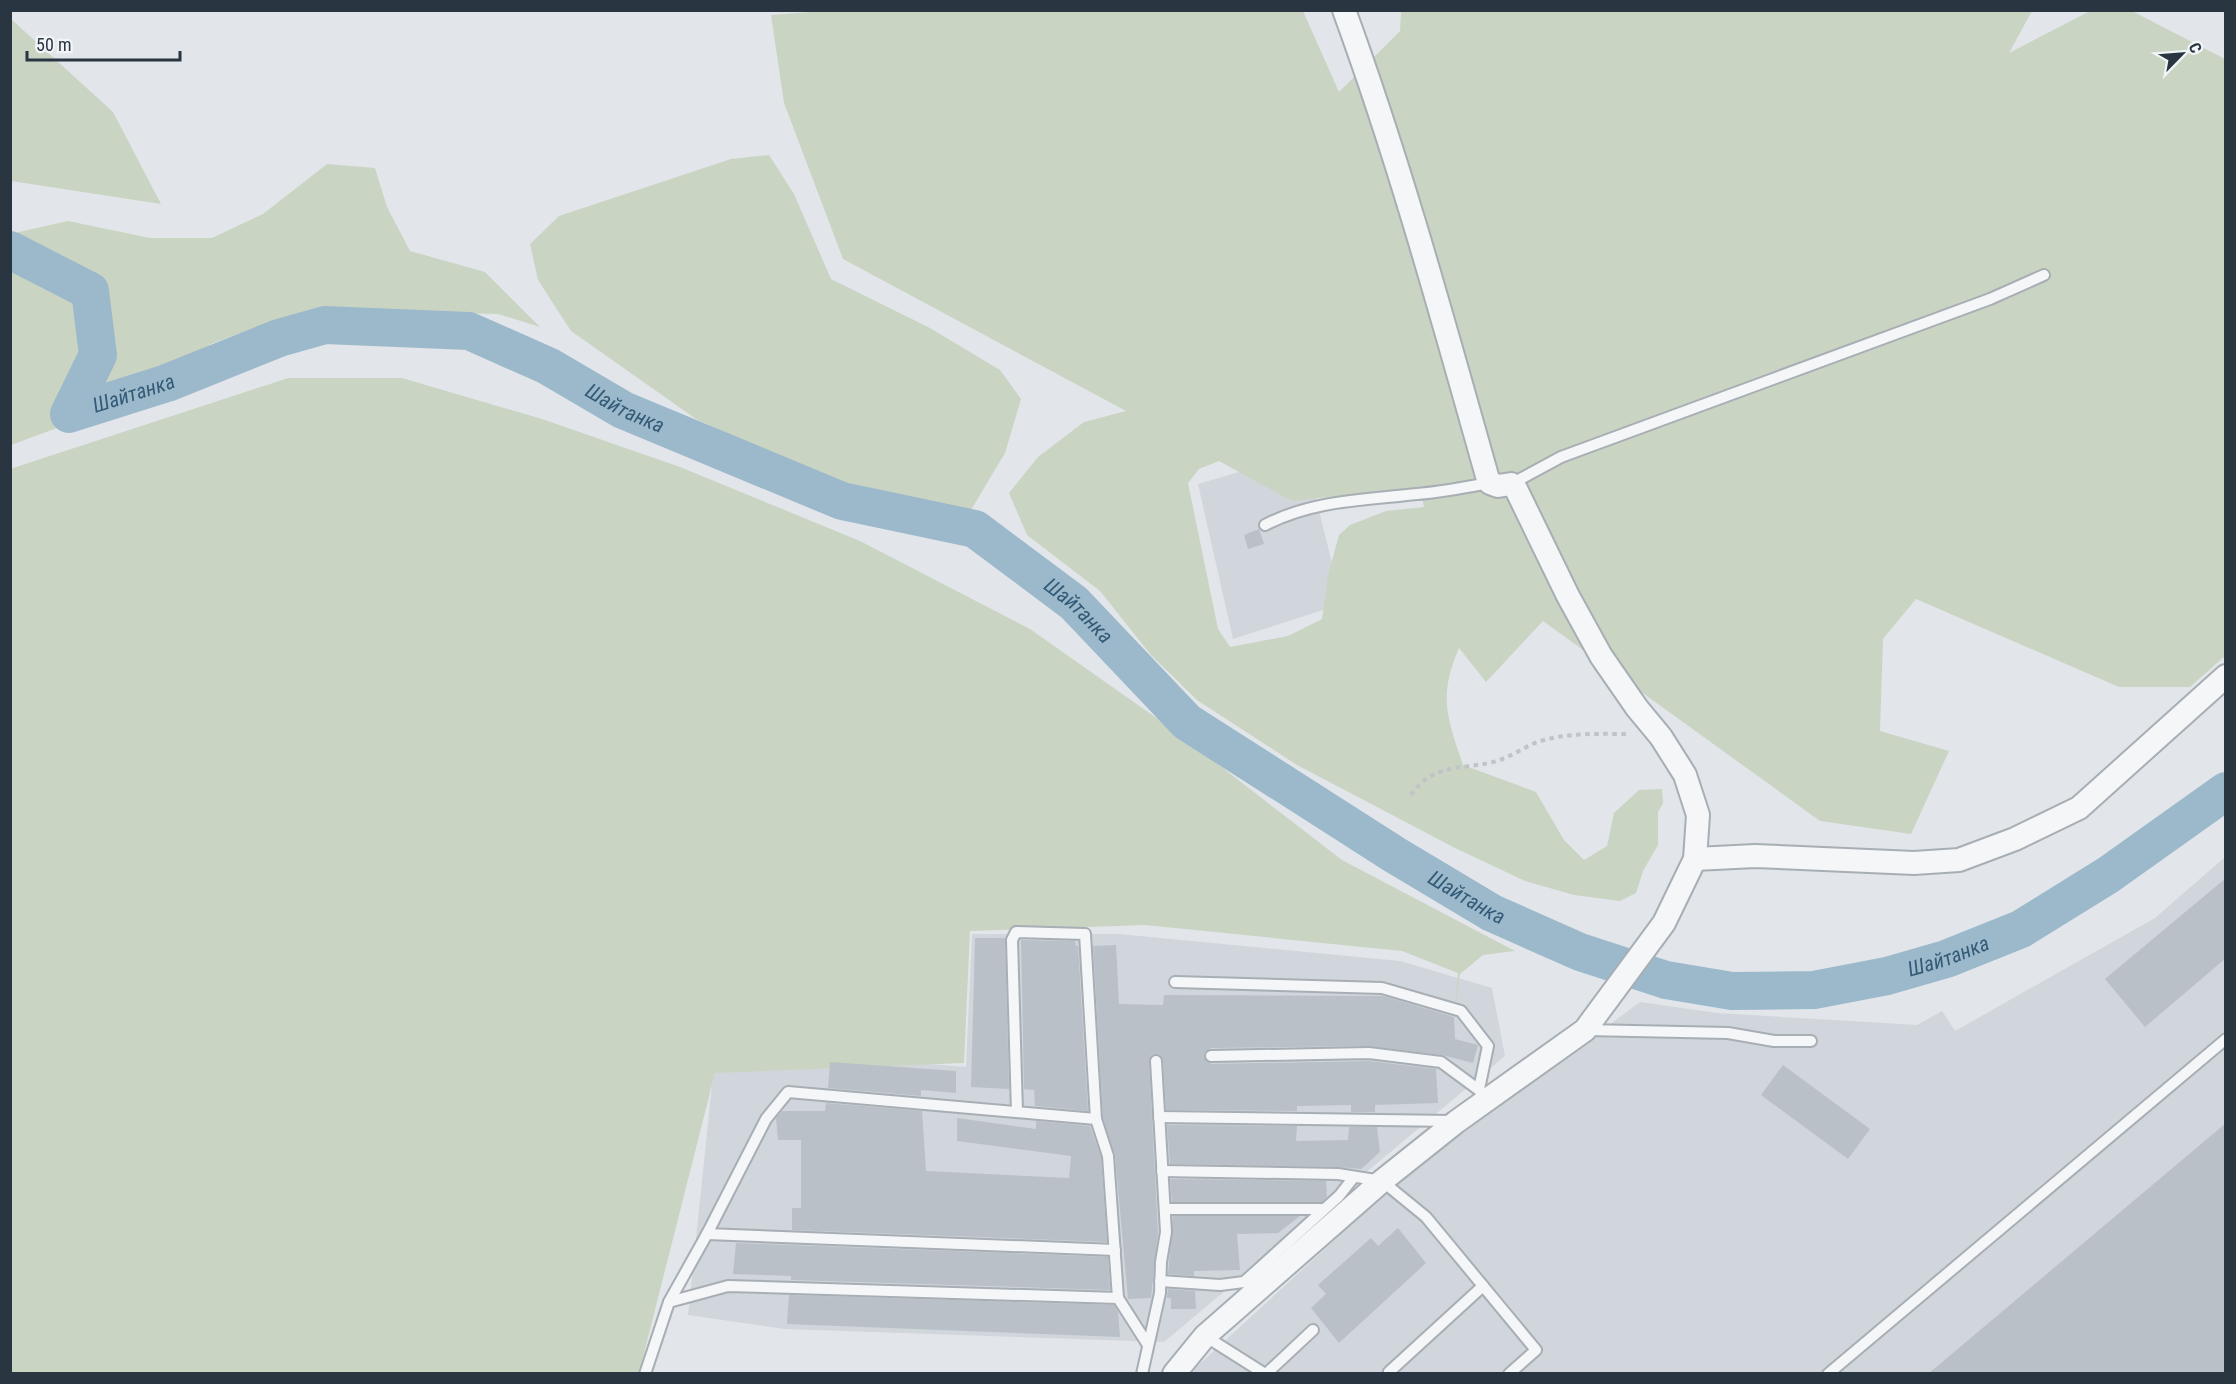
<svg xmlns="http://www.w3.org/2000/svg" width="2236" height="1384" font-family="'Roboto Condensed',sans-serif">
<style>
.built{fill:#d0d6dc}
.green{fill:#cad4c3;fill-rule:evenodd}
.lines{fill:none;stroke-linecap:round;stroke-linejoin:round}
.river{stroke:#9cb9cb;stroke-width:38}
.building{fill:#b9c0c7}
.lane-casing{stroke:#a7aeb4;stroke-width:14}
.street-casing{stroke:#a7aeb4;stroke-width:26}
.path{stroke:#bfc4c9;stroke-width:4;stroke-dasharray:4.5 4.5;stroke-linecap:butt}
.lane{stroke:#f4f6f8;stroke-width:10}
.street{stroke:#f4f6f8;stroke-width:22}
.labels{text-anchor:middle;stroke-width:6;stroke-linejoin:round;paint-order:stroke}
.water-label{font-size:21px;font-style:italic;fill:#335b77;stroke:#f1f5f8}
</style>
<rect width="100%" height="100%" fill="#e2e6ea"/>
<!-- built -->
<g class="built">
<path d="M1305,453L1342,604L1233,639L1198,484Z"/>
<path d="M2225,857V1373L1196,1374L1193,1370L1401,1179L1640,1002L1717,1013L1917,1025L1942,1011L1955,1031L2155,918Z"/>
<path d="M972,934H1119L1400,961L1492,988L1505,1056L1164,1342L785,1329L688,1315L716,1047L966,1067Z"/>
</g>
<!-- green -->
<g class="green">
<path d="M838,10L1303,11L1339,92L1400,31L1401,11H2032L2009,53L2090,11H2132L2225,59V656L2190,687H2119L1916,599L1883,639L1880,731L1949,751L1911,834L1820,821L1543,621L1486,682L1459,648C1438,697 1447,717 1463,765L1536,792L1564,840L1584,860L1607,846L1614,813L1639,790L1662,789L1663,803L1658,812V845L1643,871L1636,893L1620,901L1574,895L1525,881L1455,848L1297,765L1197,700L1151,655L1100,591L1027,535L1009,493L1038,457L1084,422L1126,411L843,259L784,103L771,15ZM1219,461L1292,501L1420,487L1424,507L1386,511L1350,525L1339,535L1328,575L1322,619L1288,636L1230,647L1218,629L1188,483L1199,469Z"/>
<path d="M11,19L113,112L161,204L11,181Z"/>
<path d="M769,155L794,194L831,279L930,328L1000,370L1021,399L1005,453L971,510L830,481L696,419L571,331L538,280L530,244L559,216L731,159Z"/>
<path d="M327,164L375,168L387,207L410,251L485,272L540,327L498,314L324,310L254,328L211,344L133,400L11,445V236L19,232L68,221L150,238H212L263,214Z"/>
<path d="M288,378H402L542,419L680,467L860,541L1030,629L1175,731L1342,860L1515,951L1483,955L1460,974L1454,1015L1458,973L1402,951L1145,925L970,931L964,1063L715,1073L639,1373H11L10,469Z"/>
</g>
<g class="lines">
<!-- river -->
<path class="river" id="s1" d="M10,250L90,291L98,355L69,414L167,383L279,338L325,325L469,331L548,366L623,410L842,501L975,529L1074,603L1187,722L1395,855L1492,913L1580,952L1666,980L1732,991L1814,990L1887,976L1946,959L2021,929L2108,875L2226,791"/>
</g>
<!-- building -->
<g class="building">
<path d="M1259,529L1264,544L1248,549L1244,535Z"/>
<path d="M2226,878V958L2145,1027L2105,979Z"/>
<path d="M975,938H1005L1009,1089L971,1087Z"/>
<path d="M1021,940L1075,941L1076,946H1078L1088,1111L1035,1106L1034,1090L1024,1089Z"/>
<path d="M1116,945L1119,1004L1163,1005L1164,995L1383,996L1454,1017L1455,1039L1478,1045L1473,1063L1442,1055L1369,1046L1211,1048L1205,1052L1204,1057L1211,1064L1369,1061L1436,1069L1438,1103L1375,1105V1112H1351V1105L1297,1106V1111L1166,1110L1163,1060L1159,1054L1151,1055L1149,1061L1158,1232L1151,1298L1128,1299L1115,1155L1103,1118L1093,946Z"/>
<path d="M830,1062L956,1071V1093L921,1090V1096L828,1088Z"/>
<path d="M1783,1065L1870,1129L1848,1159L1761,1095Z"/>
<path d="M826,1103L922,1111L926,1171L1069,1178L1071,1156L957,1141V1118L1036,1129V1121L1090,1126L1101,1157L1107,1242L792,1230V1208H801V1140H778L776,1118L782,1111H825Z"/>
<path d="M2226,1123V1374H1928Z"/>
<path d="M1167,1125L1297,1126L1296,1141L1348,1140L1349,1127H1377L1380,1152L1361,1169L1338,1167L1170,1164Z"/>
<path d="M1170,1179L1326,1181L1327,1197L1322,1202H1172Z"/>
<path d="M1173,1216H1300L1278,1233L1237,1234L1240,1270L1194,1271V1276L1168,1274Z"/>
<path d="M1398,1228L1426,1263L1339,1343L1311,1308L1326,1294L1318,1285L1371,1238L1378,1246Z"/>
<path d="M736,1243L1108,1257L1110,1290L791,1280V1276L733,1274Z"/>
<path d="M1168,1289L1195,1291L1196,1309H1171V1298H1167Z"/>
<path d="M789,1295L1114,1305L1118,1312L1120,1337L787,1324Z"/>
</g>
<g class="lines">
<defs>
<g id="lane">
<path d="M1511,484L1561,457L1990,299L2044,275"/>
<path d="M1265,525C1313,500 1365,500 1417,494C1442,492 1466,487 1490,483"/>
<path d="M1175,982L1382,988L1461,1011L1488,1046L1479,1089"/>
<path d="M1586,1030L1728,1033L1774,1041H1811"/>
<path d="M1211,1056L1369,1053L1441,1062L1483,1093"/>
<path d="M1017,1112L1012,940L1016,932L1085,934L1096,1119L1108,1156L1118,1298L1148,1345"/>
<path d="M1159,1117L1453,1121"/>
<path d="M1162,1171L1338,1174L1382,1181L1426,1217L1536,1350L1509,1374"/>
<path d="M1165,1209H1323"/>
<path d="M707,1234L1115,1250"/>
<path d="M1160,1281L1220,1285L1244,1282L1339,1196L1354,1177"/>
<path d="M669,1302L707,1234L766,1119L788,1092L1096,1119"/>
<path d="M1205,1336L1265,1374"/>
<path d="M645,1374L669,1302L728,1286L1118,1298"/>
<path d="M1142,1374L1160,1293L1161,1262L1166,1232L1156,1061"/>
<path d="M1266,1374L1313,1330"/>
<path d="M1390,1374L1389,1372L1483,1286"/>
<path d="M1828,1374L2226,1039"/>
</g>
<g id="street">
<path d="M1695,859L1755,856L1914,863L1959,860L2015,839L2079,808L2226,676"/>
<path d="M1174,1374L1205,1336L1382,1181L1456,1122L1585,1030L1664,923L1695,859L1698,815L1685,775L1661,737L1637,708L1601,656L1568,596L1516,489L1511,484L1498,486L1490,483L1487,476C1443,320 1400,163 1344,10"/>
</g>
</defs>
<!-- lane casing -->
<use href="#lane" class="lane-casing"/>
<!-- street casing -->
<use href="#street" class="street-casing"/>
<!-- path -->
<path class="path" d="M1411,795C1433,763 1460,770 1493,762C1507,759 1521,749 1535,743C1564,732 1600,734 1630,734"/>
<!-- lane -->
<use href="#lane" class="lane"/>
<!-- street -->
<use href="#street" class="street"/>
</g>
<g class="labels">
<!-- water labels -->
<g class="water-label">
<text dy="7" stroke="none"><textPath href="#s1" startOffset="288">Шайтанка</textPath></text>
<text dy="7" stroke="none"><textPath href="#s1" startOffset="810">Шайтанка</textPath></text>
<text dy="7" stroke="none"><textPath href="#s1" startOffset="1314">Шайтанка</textPath></text>
<text dy="7" stroke="none"><textPath href="#s1" startOffset="1800">Шайтанка</textPath></text>
<text dy="7" stroke="none"><textPath href="#s1" startOffset="2304">Шайтанка</textPath></text>
</g>
</g>
<!-- border -->
<rect width="2236" height="1384" fill="none" stroke="#293642" stroke-width="24"/>
<!-- north arrow -->
<g transform="translate(2182 54) rotate(65)" stroke="#f1f5f8" stroke-width="4.5" paint-order="stroke">
<path d="M0-4.5L10 22L0 15L-10 22Z" fill="#293642"/>
<text y="-9" font-size="16" font-weight="bold" text-anchor="middle" fill="#293642">С</text>
</g>
<!-- scale -->
<path d="M27 51v9h153v-9" fill="none" stroke="#293642" stroke-width="3"/>
<text x="36" y="51" font-size="18" fill="#293642" stroke="#f1f5f8" stroke-width="4.5" paint-order="stroke">50 m</text>
</svg>
